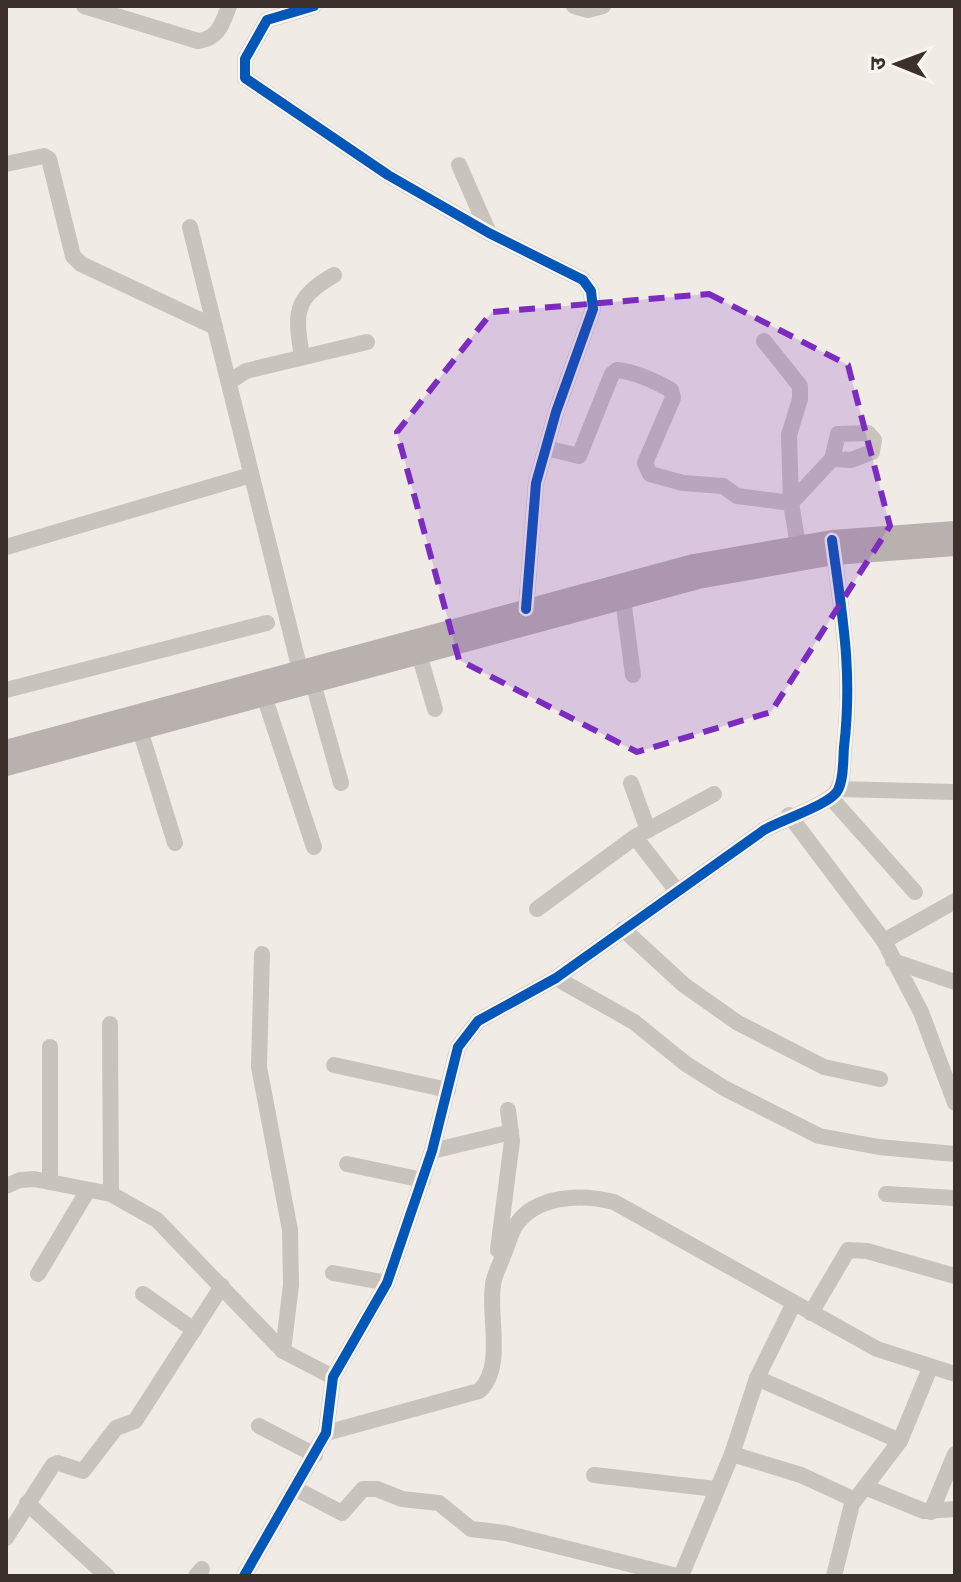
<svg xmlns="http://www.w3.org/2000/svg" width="961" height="1582" font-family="Manrope,'Noto Sans Devanagari',sans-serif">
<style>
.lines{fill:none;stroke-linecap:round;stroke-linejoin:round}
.minor{stroke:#c9c3be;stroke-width:16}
.major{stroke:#b8b1ad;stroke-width:20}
.cycleway-casing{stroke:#fbf5ee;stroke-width:15}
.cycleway{stroke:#0057b8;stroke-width:10}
.marked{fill:#7b2cbf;fill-opacity:0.2;stroke:#7b2cbf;stroke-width:6;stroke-dasharray:16 10;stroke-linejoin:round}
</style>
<rect width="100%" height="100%" fill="#f0ebe5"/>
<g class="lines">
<!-- minor -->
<g class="minor">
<path d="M84,6L198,41C219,38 222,24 229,6"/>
<path d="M314,6L267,20L245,59V78L388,175L489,233L583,280L591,291L593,309L556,412L536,483L526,609"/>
<path d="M574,6L588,10L603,6"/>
<path d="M6,164L44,156L49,159L73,256L81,264L215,327"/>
<path d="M459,165L489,233"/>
<path d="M190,227L300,670"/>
<path d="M764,341L800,386V399L789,435L791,503L832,459L838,434L868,433L874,440L872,452L851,460L832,459"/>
<path d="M302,357C295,313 293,299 334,275"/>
<path d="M229,382L246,371L367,342"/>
<path d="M546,448L579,456L612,374L617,370C635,372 655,381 671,390L673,398L645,463L650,474L683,483L723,486L737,496L791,503L798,545"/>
<path d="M6,547L251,475"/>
<path d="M623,599L633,675"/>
<path d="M419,654L435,709"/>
<path d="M313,683L341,783"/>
<path d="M6,690L267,623"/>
<path d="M264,696L314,847"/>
<path d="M140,730L175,843"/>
<path d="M631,783L648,830"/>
<path d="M838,789L955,792"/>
<path d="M831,798L915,892"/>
<path d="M789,815L884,941L955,901"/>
<path d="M635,837L677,891"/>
<path d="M537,909L635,837L714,794"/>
<path d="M623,929L684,985L738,1023L824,1067L880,1079"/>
<path d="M884,941L921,1012L955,1103"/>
<path d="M262,954L259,1067L290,1230L291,1285L283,1351"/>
<path d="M893,961L955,982"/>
<path d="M556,978L634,1022L686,1064L724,1088L819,1136L879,1147L955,1154"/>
<path d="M110,1024L111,1194"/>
<path d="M334,1065L448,1090"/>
<path d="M432,1151L511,1132"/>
<path d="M347,1164L423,1180"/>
<path d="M50,1182V1047"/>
<path d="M6,1186L20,1180L34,1179L111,1194L157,1220L283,1351L333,1377"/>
<path d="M886,1194L955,1198"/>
<path d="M498,1250L512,1141L508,1110"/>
<path d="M333,1273L387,1283"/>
<path d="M38,1274L88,1190"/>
<path d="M143,1294L194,1330"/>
<path d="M811,1313L848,1250L867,1251L955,1276"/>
<path d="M757,1378L900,1441"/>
<path d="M259,1426L315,1455"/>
<path d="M326,1433L479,1391C505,1368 488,1316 493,1285C494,1275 500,1265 503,1256C507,1247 510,1236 514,1228C534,1194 582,1194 614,1202L877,1349L955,1374"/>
<path d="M732,1454L801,1475L855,1500"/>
<path d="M594,1475L716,1489"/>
<path d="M865,1487L924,1511L955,1509"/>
<path d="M296,1489L342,1513L363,1489H377L402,1499L439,1503L471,1529L505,1533L677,1576"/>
<path d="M27,1503L107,1576"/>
<path d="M931,1512L955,1454"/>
<path d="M6,1538L53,1465L58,1463L83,1471L116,1428L135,1421L222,1286"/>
<path d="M196,1576L202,1569"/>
<path d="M244,1576L326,1433L333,1377L387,1283L432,1151L458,1047L478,1021L556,978L764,830C781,820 832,804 838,789C844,778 843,759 844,747C853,673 842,618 833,545"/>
<path d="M681,1576L732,1454L757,1378L794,1303"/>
<path d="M834,1576L852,1504L900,1441L930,1368"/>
</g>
<!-- major -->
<g class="major">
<path d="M6,750L694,564L832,540L955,531"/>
<path d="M6,766L698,579L834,555L955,546"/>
</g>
<defs>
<g id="cycleway">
<path d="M314,6L267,20L245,59V78L388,175L489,233L583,280L591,291L593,309L556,412L536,483L526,609"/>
<path d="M244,1576L326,1433L333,1377L387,1283L432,1151L458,1047L478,1021L556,978L764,830C781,820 832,804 838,790C844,778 843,759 844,747C853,671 842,614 832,540"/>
</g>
</defs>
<!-- cycleway casing -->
<use href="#cycleway" class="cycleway-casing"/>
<!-- cycleway -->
<use href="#cycleway" class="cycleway"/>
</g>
<!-- marked area -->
<path class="marked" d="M709,294L848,365L890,526L771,712L637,752L459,660L397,432L492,312Z"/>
<!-- border -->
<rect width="961" height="1582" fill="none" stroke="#3b302b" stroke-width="16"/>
<!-- north arrow -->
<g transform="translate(897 64) rotate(271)" stroke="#fbf5ee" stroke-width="6" paint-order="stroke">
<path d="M0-6L14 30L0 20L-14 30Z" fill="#3b302b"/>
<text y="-12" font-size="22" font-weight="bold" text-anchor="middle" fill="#3b302b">उ</text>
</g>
</svg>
